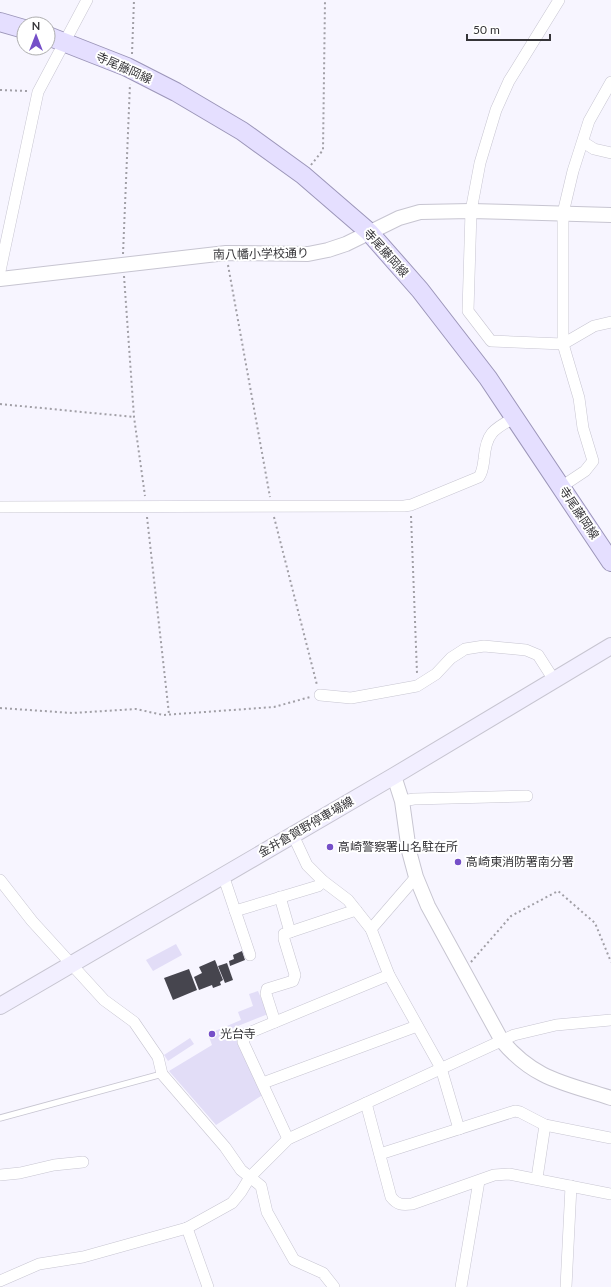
<svg xmlns="http://www.w3.org/2000/svg" width="611" height="1287" font-family="Lato,'Noto Sans JP',sans-serif">
<style>
.green{fill:#e2ddf7}
.building{fill:#46454e}
.lines{fill:none;stroke-linecap:round;stroke-linejoin:round}
.service-casing{stroke:#c7c5d1;stroke-width:7}
.minor-casing{stroke:#c7c5d1;stroke-width:12}
.tertiary-casing{stroke:#c7c5d1;stroke-width:16}
.secondary-casing{stroke:#c7c5d1;stroke-width:18}
.primary-casing{stroke:#9c96b9;stroke-width:20}
.path{stroke:#a19fa6;stroke-width:2;stroke-dasharray:2 3;stroke-linecap:butt}
.service{stroke:#fff;stroke-width:5.5}
.minor{stroke:#fff;stroke-width:11}
.tertiary{stroke:#fff;stroke-width:14}
.secondary{stroke:#f2efff;stroke-width:16}
.primary{stroke:#e5dfff;stroke-width:18}
.poi-dot{fill:#754fc8;stroke:#fff;stroke-width:1.5}
.labels{text-anchor:middle;stroke-width:4;stroke-linejoin:round;paint-order:stroke}
.street-label{font-size:12px;fill:#353438;stroke:#fff}
.poi-label{font-size:12px;fill:#353438;stroke:#fff;text-anchor:start}
</style>
<rect width="100%" height="100%" fill="#f7f5ff"/>
<!-- green -->
<g class="green">
<path d="M176,944L182,955L153,971L146,960Z"/>
<path d="M258,991L268,1014L233,1028L264,1094L216,1125L169,1071L212,1045L208,1034L241,1020L238,1012L253,1006L249,994Z"/>
<path d="M190,1038L194,1044L168,1061L164,1055Z"/>
</g>
<!-- building -->
<g class="building">
<path d="M242,951L245,960L230,966L229,961L234,959L233,955Z"/>
<path d="M215,960L223,980L220,982L221,985L213,988L212,985L199,990L194,977L202,973L199,967Z"/>
<path d="M227,963L233,980L225,983L218,966Z"/>
<path d="M189,969L197,990L173,1000L164,978Z"/>
</g>
<g class="lines">
<defs>
<path id="service" d="M0,1118L162,1074"/>
<g id="minor">
<path d="M559,0L509,81L496,110L480,163L471,211L468,311L491,341L563,344L594,326L611,322"/>
<path d="M583,142L594,149L611,153"/>
<path d="M0,271L38,92L87,0"/>
<path d="M561,487L585,471L593,461L583,428L579,398L563,344V213L573,171L589,121L611,82"/>
<path d="M0,507L404,506L411,505L479,477C483,471 483,466 484,459C486,434 493,429 514,418"/>
<path d="M320,695L351,698L417,686L436,674L451,658L465,649L484,646L526,650L538,655L554,680"/>
<path d="M402,801L414,799L527,796"/>
<path d="M293,835L307,865L323,881L348,900L371,929L389,975L441,1068L459,1129"/>
<path d="M223,875L250,955"/>
<path d="M0,880L32,921L104,1000L134,1022L158,1057L162,1074L225,1147L241,1170L261,1186L267,1212L294,1260L323,1273L334,1287"/>
<path d="M280,897L290,932"/>
<path d="M235,911L318,886L323,881"/>
<path d="M371,929L416,877"/>
<path d="M275,1022L266,994L267,989L293,981L295,975L284,939V934L356,910"/>
<path d="M263,1083L417,1026"/>
<path d="M366,1103L391,1197C397,1205 402,1205 412,1204L494,1175L509,1174L611,1194"/>
<path d="M288,1139L243,1042L246,1034L389,975"/>
<path d="M380,1154L515,1111L520,1112L545,1125L611,1138"/>
<path d="M0,1175L20,1173L54,1165L83,1162"/>
<path d="M537,1178L545,1125"/>
<path d="M187,1228L208,1287"/>
<path d="M0,1281L39,1264L83,1257L187,1228L232,1203L241,1192L250,1177L288,1139L514,1035L556,1025L611,1020"/>
<path d="M461,1287L479,1181"/>
<path d="M566,1287L571,1186"/>
</g>
<g id="tertiary">
<path d="M0,279L226,253L308,254L328,250L346,244L399,218L420,212L471,211L611,215"/>
<path d="M394,776L402,801L409,851L416,877L428,906L502,1041C535,1080 565,1083 611,1098"/>
</g>
<path id="secondary" d="M0,1006L394,776L611,646"/>
<g id="primary">
<path d="M0,22L24,29"/>
<path d="M48,36L127,67L176,92L242,131L303,175L369,232L420,290L488,378L611,562"/>
</g>
</defs>
<!-- service casing -->
<use href="#service" class="service-casing"/>
<!-- minor casing -->
<use href="#minor" class="minor-casing"/>
<!-- tertiary casing -->
<use href="#tertiary" class="tertiary-casing"/>
<!-- secondary casing -->
<use href="#secondary" class="secondary-casing"/>
<!-- primary casing -->
<use href="#primary" class="primary-casing"/>
<!-- path -->
<g class="path">
<path d="M132,54L134,0"/>
<path d="M0,90L27,91"/>
<path d="M311,165L323,150L325,0"/>
<path d="M123,254L130,84"/>
<path d="M228,265L270,497"/>
<path d="M124,276L134,417L145,496"/>
<path d="M0,404L134,417"/>
<path d="M411,516L417,673"/>
<path d="M147,517L169,714"/>
<path d="M274,517L317,685"/>
<path d="M0,708L72,713L136,709L163,715L274,707L310,697"/>
<path d="M471,962L511,916L558,891L595,923L611,962"/>
</g>
<!-- service -->
<use href="#service" class="service"/>
<!-- minor -->
<use href="#minor" class="minor"/>
<!-- tertiary -->
<use href="#tertiary" class="tertiary"/>
<!-- secondary -->
<use href="#secondary" class="secondary"/>
<!-- primary -->
<use href="#primary" class="primary"/>
</g>
<!-- markers -->
<g class="poi-dot">
<circle cx="330" cy="847" r="4"/>
<circle cx="458" cy="862" r="4"/>
<circle cx="212" cy="1034" r="4"/>
</g>
<g class="labels">
<!-- street labels -->
<g class="street-label">
<text transform="translate(124 68) rotate(24)" y="4">寺尾藤岡線</text>
<text transform="translate(386 253) rotate(48)" y="4">寺尾藤岡線</text>
<text transform="translate(261 254) rotate(-1)" y="4">南八幡小学校通り</text>
<text transform="translate(579 513) rotate(56)" y="4">寺尾藤岡線</text>
<text transform="translate(306 827) rotate(-30)" y="4">金井倉賀野停車場線</text>
</g>
<!-- poi labels -->
<g class="poi-label">
<text x="338" y="851">高崎警察署山名駐在所</text>
<text x="466" y="866">高崎東消防署南分署</text>
<text x="220" y="1038">光台寺</text>
</g>
</g>
<!-- north arrow -->
<g transform="translate(36 36)"><circle r="19" fill="#ffffff" stroke="#aeaeaf"/>
<path d="M0-3L7 15L0 10L-7 15Z" fill="#754fc8"/>
<text y="-6" font-size="11" font-weight="bold" text-anchor="middle" fill="#353438">N</text>
</g>
<!-- scale -->
<path d="M467 34v6h83v-6" fill="none" stroke="#353438" stroke-width="2"/>
<text x="473" y="34" font-size="12" fill="#353438" stroke="#ffffff" stroke-width="3" paint-order="stroke">50 m</text>
</svg>
